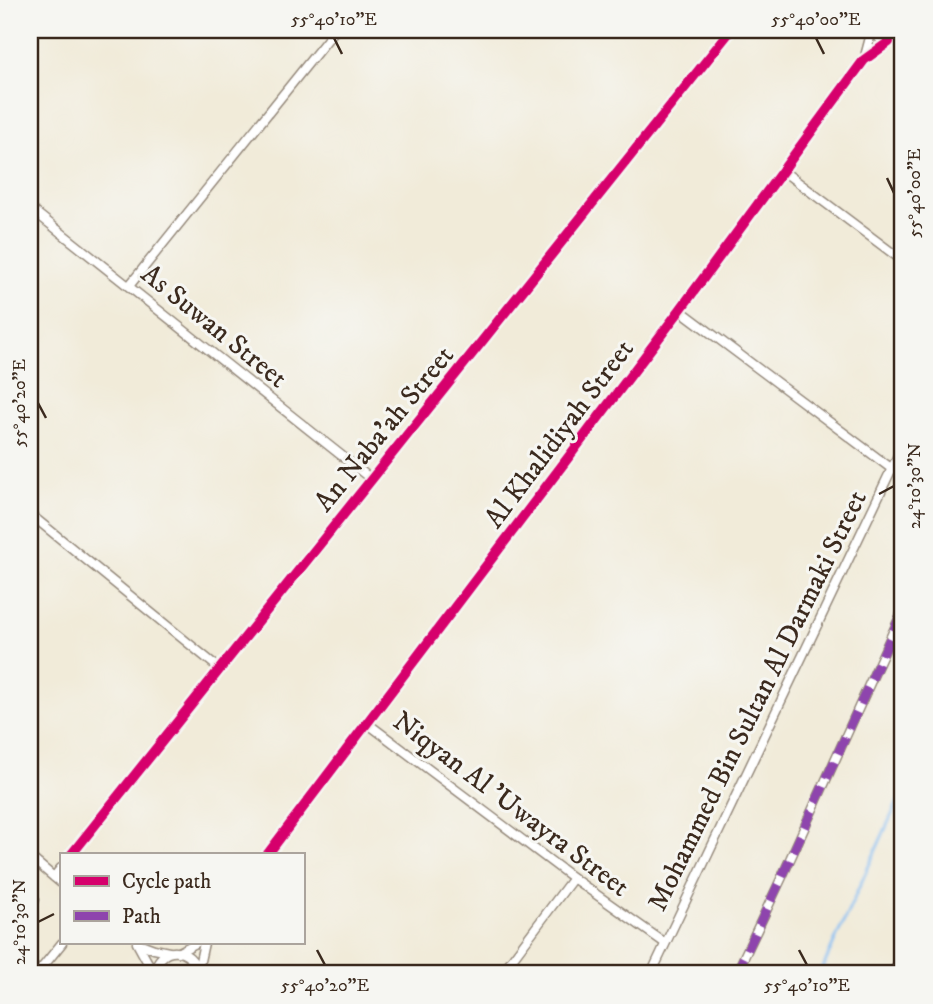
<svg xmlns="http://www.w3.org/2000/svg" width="933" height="1004" font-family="'IM FELL DW Pica',serif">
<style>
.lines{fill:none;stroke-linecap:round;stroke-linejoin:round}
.stream{stroke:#82bdf4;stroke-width:2.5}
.street-casing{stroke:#968a7c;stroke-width:11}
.street{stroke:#fff;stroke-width:8}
.quiet{stroke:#8e44ad;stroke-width:9;stroke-dasharray:18 9;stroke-linecap:butt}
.cycleway-casing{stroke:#f6f6f2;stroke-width:15}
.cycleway{stroke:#d6006c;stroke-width:10}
.ticks{fill:none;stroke:#3b2a1e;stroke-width:2.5}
.labels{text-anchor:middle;stroke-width:6;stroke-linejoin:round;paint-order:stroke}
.street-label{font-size:28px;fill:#3b2a1e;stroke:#f6f6f2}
.neatline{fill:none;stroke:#3b2a1e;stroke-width:2.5}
.ticks-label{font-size:18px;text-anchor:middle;fill:#3b2a1e}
</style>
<rect width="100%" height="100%" fill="#f6f6f2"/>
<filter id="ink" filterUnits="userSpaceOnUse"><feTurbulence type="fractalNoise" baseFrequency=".0143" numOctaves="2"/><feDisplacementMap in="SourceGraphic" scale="14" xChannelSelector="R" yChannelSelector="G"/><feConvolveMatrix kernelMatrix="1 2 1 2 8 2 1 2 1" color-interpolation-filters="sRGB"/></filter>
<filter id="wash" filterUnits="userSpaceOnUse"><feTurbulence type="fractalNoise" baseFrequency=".00686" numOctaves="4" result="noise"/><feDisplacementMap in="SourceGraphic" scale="28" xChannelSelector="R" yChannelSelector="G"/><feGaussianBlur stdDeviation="1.57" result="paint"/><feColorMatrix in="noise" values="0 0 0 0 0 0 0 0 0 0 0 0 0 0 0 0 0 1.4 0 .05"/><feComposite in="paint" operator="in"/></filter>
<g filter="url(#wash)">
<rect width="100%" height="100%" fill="#f1ebd9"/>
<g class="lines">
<!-- stream -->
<path class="stream" d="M820,974L903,790"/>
</g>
</g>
<g filter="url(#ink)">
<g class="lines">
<defs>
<g id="street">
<path d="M873,30C880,43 891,45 903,37"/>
<path d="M864,60L872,30"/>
<path d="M783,171L903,261"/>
<path d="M30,208L371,479"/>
<path d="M129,286L335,30"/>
<path d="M680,310L892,469"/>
<path d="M30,514L220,669"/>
<path d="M367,723L573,878L665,943"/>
<path d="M71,855L731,30"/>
<path d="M267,855L680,310L864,60L889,42"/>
<path d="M30,857L61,883"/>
<path d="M54,877L61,868"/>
<path d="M30,907L35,900"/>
<path d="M137,943L154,974"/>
<path d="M138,943L154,949L169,952"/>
<path d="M179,952L196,943"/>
<path d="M198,970L204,943"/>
<path d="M37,974L62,943"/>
<path d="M154,974C158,944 193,945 198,974"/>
<path d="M501,974L573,878"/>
<path d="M651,974L903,445"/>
<path d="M736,974L782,877L903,610"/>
<path d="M893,974L903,953"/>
</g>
</defs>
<!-- street casing -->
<use href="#street" class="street-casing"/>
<!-- street -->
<use href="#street" class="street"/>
<!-- quiet -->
<g class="quiet">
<path d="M736,974L782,877L903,610"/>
<path d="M893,974L903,953"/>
</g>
<defs>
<g id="cycleway">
<path d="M71,855L731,30"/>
<path d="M267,855L680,310L864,60L889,42"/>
</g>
</defs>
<!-- cycleway casing -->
<use href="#cycleway" class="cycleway-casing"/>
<!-- cycleway -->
<use href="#cycleway" class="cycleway"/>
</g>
</g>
<!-- ticks -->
<path class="ticks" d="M334,38L342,54M816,38L824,54M887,178L894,193M38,403L46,418M879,494L894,486M38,922L54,914M317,950L325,965M799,950L807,965"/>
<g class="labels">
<!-- street labels -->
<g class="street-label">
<text transform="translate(215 325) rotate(39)" y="10">As Suwan Street</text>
<text transform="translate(383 428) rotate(-51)" y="10">An Naba'ah Street</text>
<text transform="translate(558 433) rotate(-53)" y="10">Al Khalidiyah Street</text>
<text transform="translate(756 700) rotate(-64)" y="10">Mohammed Bin Sultan Al Darmaki Street</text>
<text transform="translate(512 803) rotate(37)" y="10">Niqyan Al 'Uwayra Street</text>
</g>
</g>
<!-- margin -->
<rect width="933" height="1004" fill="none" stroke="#f6f6f2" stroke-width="77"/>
<!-- legend -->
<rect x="60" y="853" width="245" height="91" fill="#f6f6f2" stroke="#aba49d" stroke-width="2"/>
<rect x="74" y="876" width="35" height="10" fill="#d6006c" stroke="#aba49d" stroke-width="2"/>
<text x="122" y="888" font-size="21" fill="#3b2a1e">Cycle path</text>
<rect x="74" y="911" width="35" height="10" fill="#8e44ad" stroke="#aba49d" stroke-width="2"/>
<text x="122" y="923" font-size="21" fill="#3b2a1e">Path</text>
<rect x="38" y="38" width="856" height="927" class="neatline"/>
<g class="ticks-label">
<text x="334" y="25">55°40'10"E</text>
<text x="816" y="25">55°40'00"E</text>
<text transform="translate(914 193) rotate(-90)" y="6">55°40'00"E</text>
<text transform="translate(19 403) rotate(-90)" y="6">55°40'20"E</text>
<text transform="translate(914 486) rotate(-90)" y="6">24°10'30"N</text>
<text transform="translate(19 922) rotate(-90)" y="6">24°10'30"N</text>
<text x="325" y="991">55°40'20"E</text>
<text x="807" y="991">55°40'10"E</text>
</g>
</svg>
